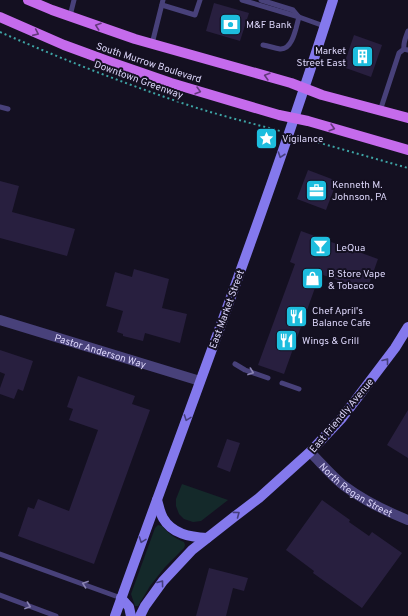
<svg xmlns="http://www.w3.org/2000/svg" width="408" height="616" font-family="Overpass,sans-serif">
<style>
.green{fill:#14292a}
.building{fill:#281f3f}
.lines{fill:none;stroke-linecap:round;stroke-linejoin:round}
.path{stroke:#3ea4a5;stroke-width:2;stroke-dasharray:2 3;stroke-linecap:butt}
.service{stroke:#48417a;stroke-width:5}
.minor{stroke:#48417a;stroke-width:10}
.tertiary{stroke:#48417a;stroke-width:10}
.secondary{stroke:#8479ed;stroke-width:10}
.primary{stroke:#c56bec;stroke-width:10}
.oneway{stroke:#64397c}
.oneway2{stroke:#463f7d}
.oneway3{stroke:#8b84b4}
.labels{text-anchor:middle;stroke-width:4;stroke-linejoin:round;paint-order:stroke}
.poi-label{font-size:10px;fill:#dcd6fa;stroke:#141021;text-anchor:start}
.street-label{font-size:10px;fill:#dcd6fa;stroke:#141021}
</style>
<rect width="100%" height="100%" fill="#141021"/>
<!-- green -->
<g class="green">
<path d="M182,484L228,500L201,521L193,522L184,519L179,514L176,506V499Z"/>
<path d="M158,525L162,526C168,533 174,538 184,542L185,545L184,548L165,567L150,586L138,606H135L131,594L155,528Z"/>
</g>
<!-- building -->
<g class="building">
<path d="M214,3L249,13L240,41L206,31Z"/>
<path d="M354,35L382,45L371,77L343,67Z"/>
<path d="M308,170L337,181L326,210L297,199Z"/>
<path d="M0,181L19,186L12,212L75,229L67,256L0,238Z"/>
<path d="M301,231L378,259L367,290L320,274L284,374L258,365L295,264L290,262Z"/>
<path d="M134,269L169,279L162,308L187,314L180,343L145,333L143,341L123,336V334L117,332L123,311L106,306L115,272L132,277Z"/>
<path d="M0,350L33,361L23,391L18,389L14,399L0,394V388L5,374L0,372Z"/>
<path d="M78,376L135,396L132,404L150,410L94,564L18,536L28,507L34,509L38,499L69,511L98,430L69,420L73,409L67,407Z"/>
<path d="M408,410V458L387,445Z"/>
<path d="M227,439L240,443L230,472L217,467Z"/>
<path d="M322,500L350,520L349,522L369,536L372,532L402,553L362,608L313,573L314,571L286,550Z"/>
<path d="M209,568L248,578L244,591L233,588L226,616H196Z"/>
</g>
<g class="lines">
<!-- path -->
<g class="path">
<path d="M0,32C64,60 128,85 194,107C222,116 251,123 280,131"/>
<path d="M299,137L408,168"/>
</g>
<!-- service -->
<g class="service">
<path d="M242,0L299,17L324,26"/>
<path d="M261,0L293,10L298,16"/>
<path d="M162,5L195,15L200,0"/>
<path d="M70,16L74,0"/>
<path d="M408,31C406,37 403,42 404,49L408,50"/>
<path d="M152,44L163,0"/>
<path d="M263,45C269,46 274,48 280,49C293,50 296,27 299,17"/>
<path d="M0,107L8,109"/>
<path d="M380,111L399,53L404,49"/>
<path d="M235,364L245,370L268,378"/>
<path d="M282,383L299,389"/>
<path d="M0,554L121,598"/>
<path d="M0,595L56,616"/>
</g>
<!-- minor -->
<path class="minor" id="s1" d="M310,452C321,463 331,475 343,485C363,500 385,511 408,520"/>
<!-- tertiary -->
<path class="tertiary" id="s2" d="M0,320L200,381"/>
<!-- secondary -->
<g class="secondary">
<path d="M157,500C159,506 160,513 163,518C172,534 190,537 207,538"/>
<path d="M121,598L129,607L131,616"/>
<path d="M115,616C188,411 267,208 333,0"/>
<path d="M140,616L145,606L163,581L192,550L234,517L259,498L310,452L342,418L395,348L408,327"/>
</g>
<!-- primary -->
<g class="primary">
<path d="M28,0L52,10L135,39L291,83L322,95L408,118"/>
<path d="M0,17L64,45L113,63L171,83L279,115L308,121L408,150"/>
</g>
</g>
<!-- one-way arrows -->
<defs><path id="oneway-chevron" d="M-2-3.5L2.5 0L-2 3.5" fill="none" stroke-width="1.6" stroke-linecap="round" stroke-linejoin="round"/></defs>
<g class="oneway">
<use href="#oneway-chevron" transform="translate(98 26) rotate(-161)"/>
<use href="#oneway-chevron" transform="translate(36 33) rotate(24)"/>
<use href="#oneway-chevron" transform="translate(267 76) rotate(-164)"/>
<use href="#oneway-chevron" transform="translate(198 91) rotate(16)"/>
<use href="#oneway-chevron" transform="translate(332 128) rotate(16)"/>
</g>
<g class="oneway2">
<use href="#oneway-chevron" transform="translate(281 155) rotate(109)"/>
<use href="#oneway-chevron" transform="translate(386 361) rotate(-52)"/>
<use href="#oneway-chevron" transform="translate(187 418) rotate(110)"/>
<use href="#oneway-chevron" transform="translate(237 514) rotate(-37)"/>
<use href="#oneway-chevron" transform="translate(142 540) rotate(110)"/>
<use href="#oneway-chevron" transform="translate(161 583) rotate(-53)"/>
</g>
<g class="oneway3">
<use href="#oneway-chevron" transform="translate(251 372) rotate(20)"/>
<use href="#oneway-chevron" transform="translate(85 584) rotate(-160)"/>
<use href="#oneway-chevron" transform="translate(28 606) rotate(20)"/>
</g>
<!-- icons -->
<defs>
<symbol id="bank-square" viewBox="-11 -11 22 22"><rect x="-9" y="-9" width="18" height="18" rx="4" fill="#1dbdde" stroke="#141021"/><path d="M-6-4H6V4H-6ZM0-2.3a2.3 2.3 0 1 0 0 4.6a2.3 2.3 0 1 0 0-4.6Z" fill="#fff"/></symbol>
<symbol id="building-square" viewBox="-11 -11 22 22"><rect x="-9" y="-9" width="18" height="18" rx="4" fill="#1dbdde" stroke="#141021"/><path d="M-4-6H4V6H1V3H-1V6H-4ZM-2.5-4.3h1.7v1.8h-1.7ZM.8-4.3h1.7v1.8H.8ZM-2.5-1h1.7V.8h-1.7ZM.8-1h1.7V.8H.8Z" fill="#fff"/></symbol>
<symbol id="sight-square" viewBox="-11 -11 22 22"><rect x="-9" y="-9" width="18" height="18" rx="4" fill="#1dbdde" stroke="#141021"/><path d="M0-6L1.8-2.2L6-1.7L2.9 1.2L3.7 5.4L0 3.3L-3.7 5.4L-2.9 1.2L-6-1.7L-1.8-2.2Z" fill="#fff"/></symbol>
<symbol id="office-square" viewBox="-11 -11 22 22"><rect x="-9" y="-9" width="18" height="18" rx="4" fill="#1dbdde" stroke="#141021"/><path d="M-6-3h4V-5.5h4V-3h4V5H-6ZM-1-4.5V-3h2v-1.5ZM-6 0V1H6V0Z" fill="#fff"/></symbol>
<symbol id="bar-square" viewBox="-11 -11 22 22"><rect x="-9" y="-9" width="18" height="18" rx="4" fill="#1dbdde" stroke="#141021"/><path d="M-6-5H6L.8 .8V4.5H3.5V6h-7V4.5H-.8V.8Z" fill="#fff"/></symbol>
<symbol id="shop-square" viewBox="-11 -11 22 22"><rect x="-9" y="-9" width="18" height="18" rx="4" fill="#1dbdde" stroke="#141021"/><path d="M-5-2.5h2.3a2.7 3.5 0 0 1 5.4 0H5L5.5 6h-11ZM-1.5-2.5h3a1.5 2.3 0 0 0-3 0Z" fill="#fff"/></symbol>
<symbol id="restaurant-square" viewBox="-11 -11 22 22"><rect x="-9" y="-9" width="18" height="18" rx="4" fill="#1dbdde" stroke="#141021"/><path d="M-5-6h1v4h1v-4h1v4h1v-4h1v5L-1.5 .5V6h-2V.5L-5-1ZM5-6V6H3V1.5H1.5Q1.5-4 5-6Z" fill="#fff"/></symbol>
</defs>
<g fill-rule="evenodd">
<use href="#bank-square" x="218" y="12" width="25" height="25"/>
<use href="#building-square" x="350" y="44" width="25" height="25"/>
<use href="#sight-square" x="254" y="126" width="25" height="25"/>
<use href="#office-square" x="304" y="178" width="25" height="25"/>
<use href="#bar-square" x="308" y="234" width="25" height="25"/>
<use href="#shop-square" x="300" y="266" width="25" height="25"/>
<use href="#restaurant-square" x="284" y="304" width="25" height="25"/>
<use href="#restaurant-square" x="274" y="328" width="25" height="25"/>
</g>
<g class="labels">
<!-- poi labels -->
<g class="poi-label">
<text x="246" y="28">M&amp;F Bank</text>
<text x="346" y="54" text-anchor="end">Market<tspan x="346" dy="12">Street East</tspan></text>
<text x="282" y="142">Vigilance</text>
<text x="332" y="188">Kenneth M.<tspan x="332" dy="12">Johnson, PA</tspan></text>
<text x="336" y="251">LeQua</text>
<text x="328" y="277">B Store Vape<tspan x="328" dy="12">&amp; Tobacco</tspan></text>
<text x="312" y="314">Chef April's<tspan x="312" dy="12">Balance Cafe</tspan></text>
<text x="302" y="344">Wings &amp; Grill</text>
</g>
<!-- street labels -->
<g class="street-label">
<text transform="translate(149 62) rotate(18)" y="4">South Murrow Boulevard</text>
<text transform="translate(139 79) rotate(20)" y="4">Downtown Greenway</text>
<text transform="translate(226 309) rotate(-70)" y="4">East Market Street</text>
<text dy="4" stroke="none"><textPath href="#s2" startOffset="105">Pastor Anderson Way</textPath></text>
<text transform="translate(341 415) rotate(-50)" y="4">East Friendly Avenue</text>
<text dy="4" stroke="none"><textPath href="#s1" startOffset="60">North Regan Street</textPath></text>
</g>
</g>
</svg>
